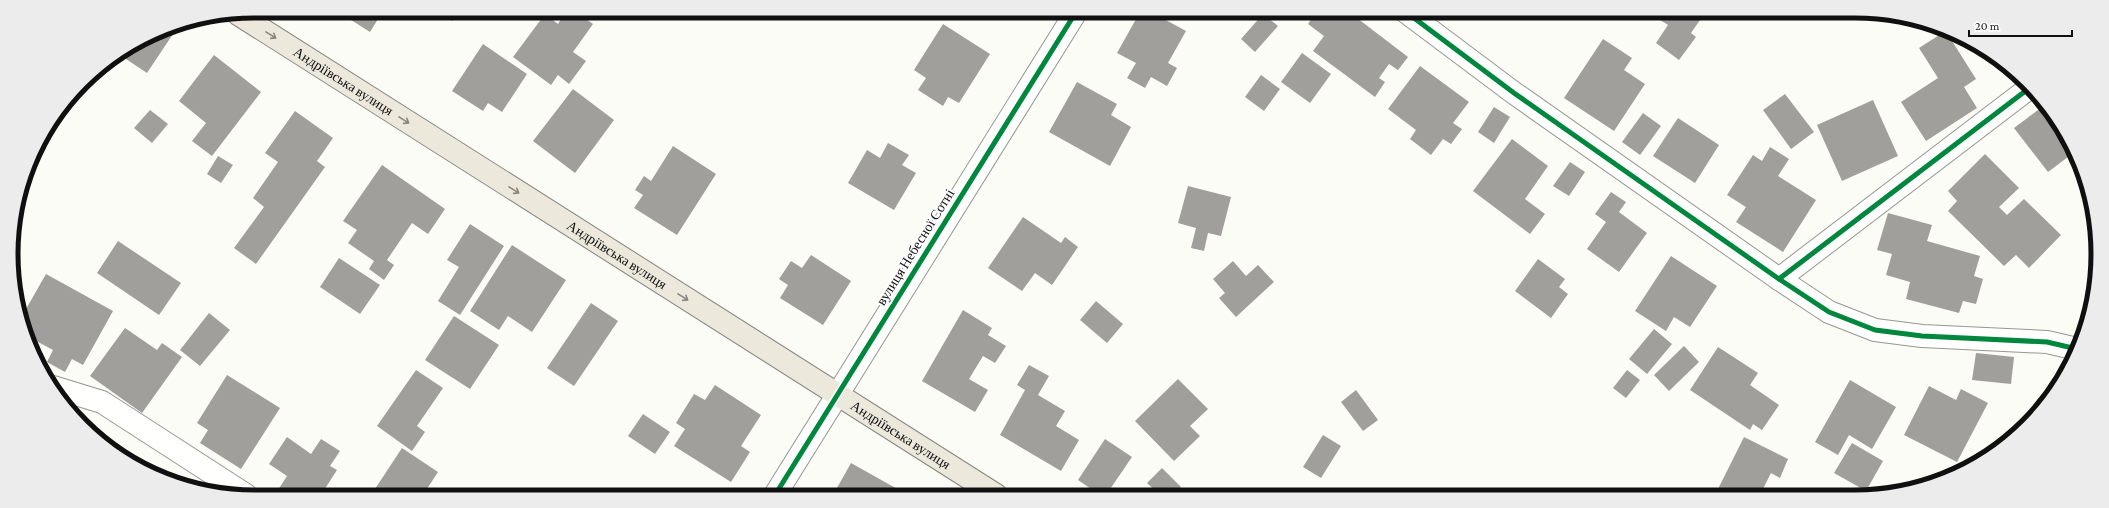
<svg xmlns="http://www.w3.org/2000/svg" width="2109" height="508" font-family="'Crimson Pro',serif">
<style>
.building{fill:#a09f9c}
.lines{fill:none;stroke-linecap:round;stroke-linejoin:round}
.minor-casing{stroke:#969694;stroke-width:24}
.major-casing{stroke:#848481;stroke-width:24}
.minor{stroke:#fffffe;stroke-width:22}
.major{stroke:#ece8dc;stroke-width:22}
.cycleway-casing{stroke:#fff;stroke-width:8}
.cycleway{stroke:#00873e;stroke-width:5}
.oneway{stroke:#898780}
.labels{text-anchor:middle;stroke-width:4;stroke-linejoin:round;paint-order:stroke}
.street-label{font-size:14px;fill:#101010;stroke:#fff}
.rim{fill:none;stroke:#101010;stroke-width:5}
</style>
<rect width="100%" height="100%" fill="#fcfcf7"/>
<!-- building -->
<g class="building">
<path d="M337,11H383L370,32Z"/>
<path d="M440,11H459L452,21Z"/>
<path d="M566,11H575L593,24L573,52L586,61L569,84L558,75L551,85L513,57L545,14L558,24Z"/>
<path d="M1140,12H1151L1186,31L1168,63L1177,68L1167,86L1151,77L1145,88L1127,78L1136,63L1117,53Z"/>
<path d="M1316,12H1361L1357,18L1408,57L1398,70L1389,64L1379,78L1385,82L1375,97L1313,51L1324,36L1308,24Z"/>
<path d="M1661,13H1705L1691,33L1696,37L1679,60L1656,43L1668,25L1657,18Z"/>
<path d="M1263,14L1278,26L1255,52L1241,39Z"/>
<path d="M943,24L990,54L959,103L948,97L943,106L918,90L926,78L914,70Z"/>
<path d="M170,28L175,31L147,73L120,55L161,29Z"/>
<path d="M1944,32L1947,33L1976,79L1964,87L1977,108L1926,141L1901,102L1938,78L1919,48Z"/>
<path d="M1603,39L1632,58L1624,70L1645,84L1614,131L1564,98Z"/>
<path d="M483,44L527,74L502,112L488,103L483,111L452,91Z"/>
<path d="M1302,53L1331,74L1310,103L1281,82Z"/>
<path d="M214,55L261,92L212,156L192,141L206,123L179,101Z"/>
<path d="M1420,66L1469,102L1453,123L1462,129L1451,144L1443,139L1431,155L1410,139L1416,130L1388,109Z"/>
<path d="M1261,75L1280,89L1264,111L1245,97Z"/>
<path d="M1077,82L1117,104L1111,115L1131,127L1110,166L1049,132Z"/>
<path d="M573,89L614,120L575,173L533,141Z"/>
<path d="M1785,94L1814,132L1791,149L1763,110Z"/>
<path d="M1873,100L1898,156L1842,181L1817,125Z"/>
<path d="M2046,104L2072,154L2048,172L2014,128Z"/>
<path d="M1494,107L1510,117L1494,143L1478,132Z"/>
<path d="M150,110L168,124L152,143L134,128Z"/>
<path d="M295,111L333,138L317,161L325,167L256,264L234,248L264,207L253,198L278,162L265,153Z"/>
<path d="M1643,113L1661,126L1640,155L1622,142Z"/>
<path d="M1678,118L1719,145L1695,183L1653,156Z"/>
<path d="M1512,139L1548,166L1525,199L1545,214L1530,234L1473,191Z"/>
<path d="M888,143L909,155L902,165L916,173L894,210L848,183L867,150L880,158Z"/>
<path d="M673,146L716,174L677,235L634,208L643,195L635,190L644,176L651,181Z"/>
<path d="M1770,147L1789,159L1778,176L1816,200L1783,252L1736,222L1746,207L1727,195L1753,155L1762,161Z"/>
<path d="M1985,154L2019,188L1999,207L2007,215L2024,199L2061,235L2029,268L2016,255L2004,266L1948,211L1957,201L1948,191Z"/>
<path d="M218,156L233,165L221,183L207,174Z"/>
<path d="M1570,162L1585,172L1569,196L1553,186Z"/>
<path d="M382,165L445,209L428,234L412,223L387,260L394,265L384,280L369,269L374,261L348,243L357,230L343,221Z"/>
<path d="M2085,181L2090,191V198L2079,185Z"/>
<path d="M1188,186L1231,197L1221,236L1208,233L1204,251L1191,248L1196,228L1178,223Z"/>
<path d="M1611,192L1626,202L1619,212L1647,233L1619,272L1587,249L1606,222L1595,214Z"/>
<path d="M1888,213L1932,225L1927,241L1980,256L1974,276L1983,279L1976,304L1963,301L1959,313L1906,299L1910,282L1886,275L1892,254L1877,250Z"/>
<path d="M1023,217L1061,243L1065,237L1078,247L1052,285L1035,273L1022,291L988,268Z"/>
<path d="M470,224L504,246L460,315L438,301L459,267L447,260Z"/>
<path d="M118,241L181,283L159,315L97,273Z"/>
<path d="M512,245L566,280L532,332L508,316L499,330L470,311Z"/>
<path d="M811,255L851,281L823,325L780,298L788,285L779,279L791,261L802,268Z"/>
<path d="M1671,256L1717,286L1690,327L1674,317L1666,331L1635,311Z"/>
<path d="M339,258L380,285L360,314L320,287Z"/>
<path d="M1538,259L1565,279L1559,287L1568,294L1551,318L1515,291Z"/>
<path d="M1233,261L1246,276L1258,265L1274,282L1236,317L1219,298L1225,293L1213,279Z"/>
<path d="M46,274L113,311L83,365L72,359L65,372L47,362L53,350L25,335L24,332L22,316Z"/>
<path d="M1096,301L1123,324L1107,343L1080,320Z"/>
<path d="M591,303L618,321L574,386L547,368Z"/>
<path d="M963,310L992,328L988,335L1006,346L995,363L983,356L969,379L988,390L975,412L922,381Z"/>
<path d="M209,313L230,330L200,366L180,350Z"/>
<path d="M454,316L499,345L470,389L425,360Z"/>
<path d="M125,328L157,350L162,343L182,357L142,413L90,376Z"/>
<path d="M1654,329L1672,344L1647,374L1629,359Z"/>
<path d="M1684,346L1699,362L1669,391L1654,375Z"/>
<path d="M1718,347L1758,373L1750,385L1779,405L1762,430L1753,424L1750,430L1690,390Z"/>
<path d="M1976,353L2014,357L2011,384L1972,380Z"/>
<path d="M1029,365L1049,376L1038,395L1065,411L1056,426L1079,440L1061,471L1000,435L1025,390L1017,385Z"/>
<path d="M416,370L443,388L417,426L425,432L412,451L377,426Z"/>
<path d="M1627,370L1640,380L1626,398L1613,388Z"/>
<path d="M227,375L280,408L241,469L200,443L208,430L197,423Z"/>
<path d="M1178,379L1208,409L1190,426L1200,436L1174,461L1135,421Z"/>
<path d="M1850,380L1896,407L1872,449L1849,435L1838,455L1815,442Z"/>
<path d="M715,385L761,415L741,446L750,452L731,482L674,446L685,429L676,423L694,394L705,400Z"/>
<path d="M1929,386L1956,400L1961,389L1988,403L1957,462L1904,435Z"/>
<path d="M1356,390L1378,420L1363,431L1341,402Z"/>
<path d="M643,414L670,432L655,454L628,436Z"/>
<path d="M1323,435L1341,446L1321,478L1303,467Z"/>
<path d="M287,437L311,454L321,439L340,451L330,466L337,470L321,495H285L278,490L287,476L269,464Z"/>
<path d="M1744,437L1788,459L1780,478L1771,473L1760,495H1715Z"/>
<path d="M1105,439L1132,457L1106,495H1100L1078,480Z"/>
<path d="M1852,443L1883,461L1866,491L1834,473Z"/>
<path d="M402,448L438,472L423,495H371Z"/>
<path d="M851,463L908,495H833Z"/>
<path d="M1162,468L1181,487L1174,495H1160L1147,483Z"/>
</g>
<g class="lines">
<defs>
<g id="minor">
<path d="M1406,12L1514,93L1779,279L1829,312L1875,330L1922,336L2047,342L2077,349"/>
<path d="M1779,279L2028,89"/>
<path d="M53,387L102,402L246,495"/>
<path d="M775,495L1076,12"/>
</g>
<g id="major">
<path id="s1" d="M238,14L996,495"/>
</g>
</defs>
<!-- minor casing -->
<use href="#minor" class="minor-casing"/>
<!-- major casing -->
<use href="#major" class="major-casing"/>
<!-- minor -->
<use href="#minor" class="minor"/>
<!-- major -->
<use href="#major" class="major"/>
<defs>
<g id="cycleway">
<path d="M1406,12L1514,93L1779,279L1829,312L1875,330L1922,336L2047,342L2077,349"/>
<path d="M1779,279L2028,89"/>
<path d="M775,495L1076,12"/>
</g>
</defs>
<!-- cycleway casing -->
<use href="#cycleway" class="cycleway-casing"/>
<!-- cycleway -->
<use href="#cycleway" class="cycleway"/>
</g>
<!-- one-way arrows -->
<defs><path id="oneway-shaft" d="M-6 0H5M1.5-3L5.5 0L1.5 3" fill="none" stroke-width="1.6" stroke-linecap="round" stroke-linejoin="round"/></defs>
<g class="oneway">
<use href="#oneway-shaft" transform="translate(271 35) rotate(32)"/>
<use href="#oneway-shaft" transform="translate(404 120) rotate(32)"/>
<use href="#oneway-shaft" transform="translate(514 190) rotate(32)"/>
<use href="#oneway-shaft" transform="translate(683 297) rotate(32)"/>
</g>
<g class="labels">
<!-- street labels -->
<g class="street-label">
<text dy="5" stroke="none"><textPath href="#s1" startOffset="125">Андріївська вулиця</textPath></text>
<text transform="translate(915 247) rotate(-58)" y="5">вулиця Небесної Сотні</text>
<text dy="5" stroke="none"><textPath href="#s1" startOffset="449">Андріївська вулиця</textPath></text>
<text dy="5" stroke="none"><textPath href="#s1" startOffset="785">Андріївська вулиця</textPath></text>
</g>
</g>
<!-- crop -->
<path d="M0 0H2109V508H0ZM254 18H1855A236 236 0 0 1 2091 254V254A236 236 0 0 1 1855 490H254A236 236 0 0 1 18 254V254A236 236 0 0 1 254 18Z" fill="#ececec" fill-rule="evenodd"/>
<path class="rim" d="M254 18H1855A236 236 0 0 1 2091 254V254A236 236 0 0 1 1855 490H254A236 236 0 0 1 18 254V254A236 236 0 0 1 254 18Z"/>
<!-- scale -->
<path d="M1969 30v6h103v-6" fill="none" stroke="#101010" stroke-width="2"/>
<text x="1975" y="30" font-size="12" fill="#101010" stroke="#ffffff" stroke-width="3" paint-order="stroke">20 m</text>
</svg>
